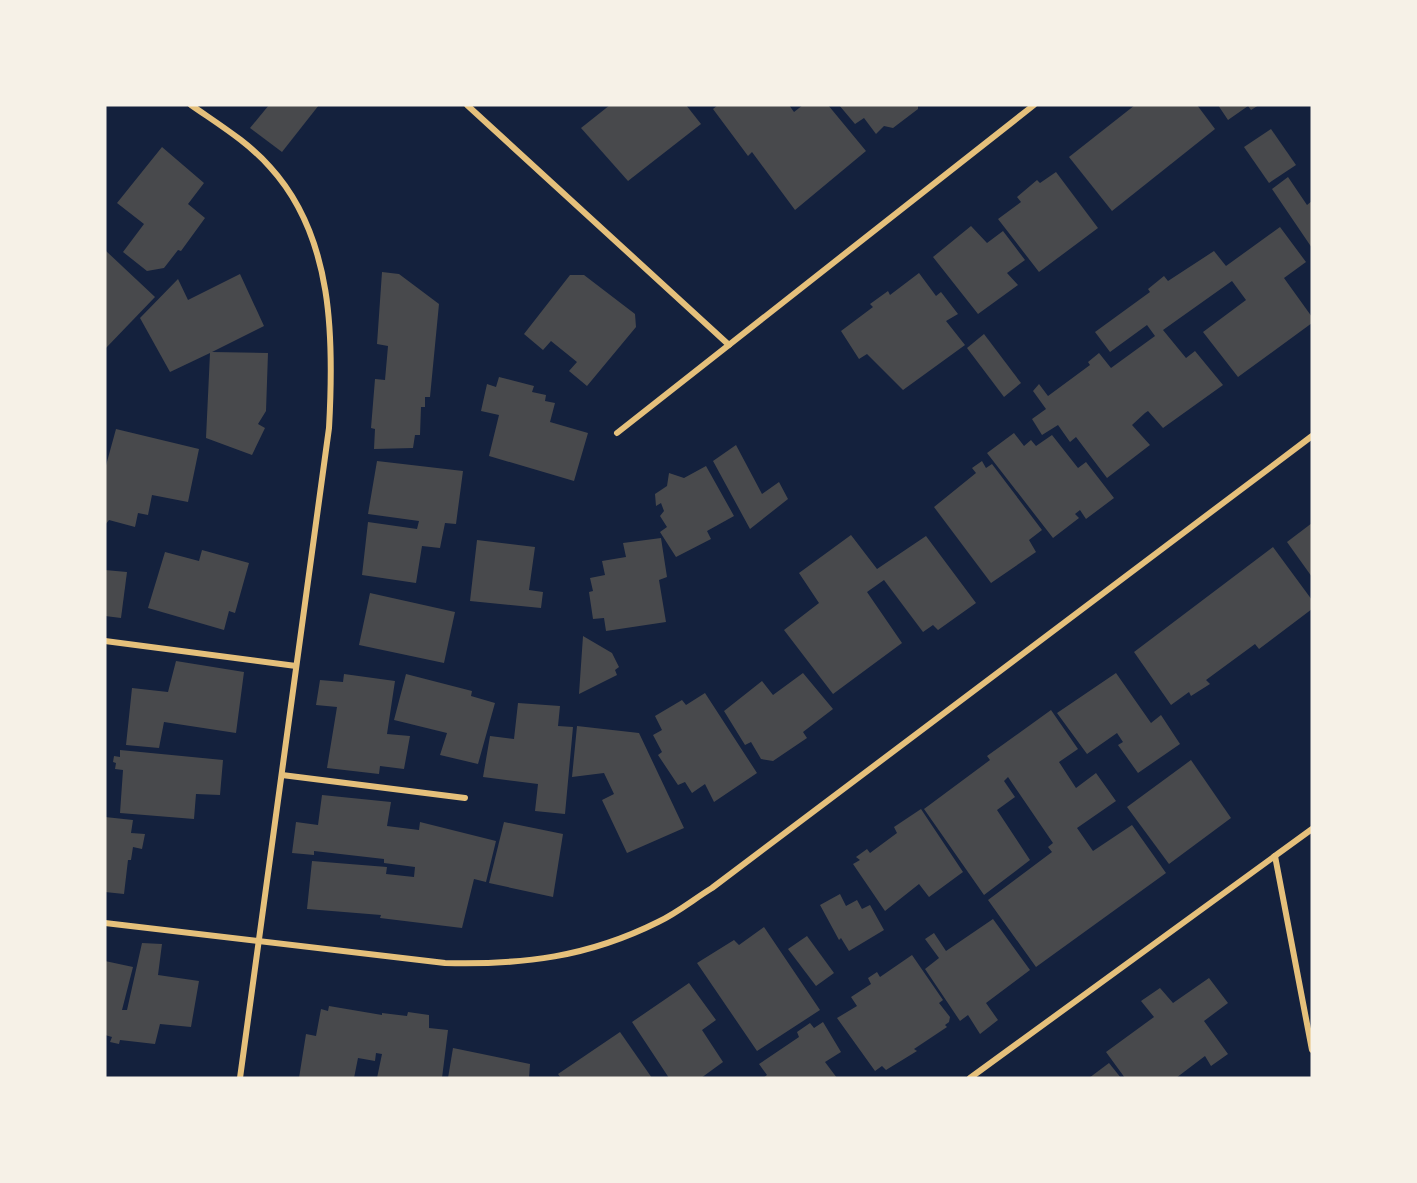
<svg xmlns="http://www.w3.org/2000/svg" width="1417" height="1183" font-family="'Asap Condensed',sans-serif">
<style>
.building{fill:#48494c}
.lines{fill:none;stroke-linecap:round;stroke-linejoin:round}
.minor{stroke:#e5c07b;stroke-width:6}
</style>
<rect width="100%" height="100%" fill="#14213d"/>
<!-- building -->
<g class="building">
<path d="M269,105H319L282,152L250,128Z"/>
<path d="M610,105H686L701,124L628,181L581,128Z"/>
<path d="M718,105H789L794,112L803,105H828L866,151L795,210L752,152L748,156L713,109Z"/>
<path d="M839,105H918V109L893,128L884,126L876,134L864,118L855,124Z"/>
<path d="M1135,105H1197L1215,129L1112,211L1069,157Z"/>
<path d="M1218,105H1259L1251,110L1248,106L1228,120Z"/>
<path d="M1271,129L1296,165L1269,183L1244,147Z"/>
<path d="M162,147L204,183L188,204L205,218L181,251L178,250L164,268L147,271L123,252L144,224L117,203Z"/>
<path d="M1056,172L1098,228L1039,272L998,219L1021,202L1017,197L1037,180L1040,183Z"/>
<path d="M1288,177L1307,205L1312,201V248L1272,189Z"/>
<path d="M971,226L987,243L1003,231L1025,260L1007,273L1018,285L978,314L933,257Z"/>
<path d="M1280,227L1306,262L1284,278L1312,317V323L1238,377L1203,332L1246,300L1232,281L1163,330L1186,358L1195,351L1223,385L1163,428L1148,411L1145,413L1132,425L1150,445L1107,478L1076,437L1070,442L1058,425L1042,435L1032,419L1046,409L1033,391L1039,384L1048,396L1090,365L1088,362L1099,353L1111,368L1155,336L1147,325L1110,352L1095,332L1150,292L1148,289L1164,276L1168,281L1214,251L1226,266Z"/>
<path d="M105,250L155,297L105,349Z"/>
<path d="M382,272L399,274L439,304L430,397H425V407H421L420,435H415L413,448L374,449L375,429L371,428L375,379L385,380L388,346L377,344Z"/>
<path d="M919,273L936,296L941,292L958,314L946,321L965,345L903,390L867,354L859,359L841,331L873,307L870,304L888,291L890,295Z"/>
<path d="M240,274L264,326L212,352L268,353L266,411L258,424L265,428L252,455L206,438L210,353L170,372L140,318L178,279L188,300Z"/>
<path d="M570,275H584L635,314L636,327L587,386L569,371L577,362L551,341L543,350L524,334Z"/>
<path d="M984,334L1021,383L1004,397L967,348Z"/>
<path d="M499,377L534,386L532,392L546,395L545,401L555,403L550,422L588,433L574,481L489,456L499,415L481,411L487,384L496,387Z"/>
<path d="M116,429L199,449L188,502L152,495L148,515L138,513L135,527L109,520L105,525V469Z"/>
<path d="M1014,433L1024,446L1031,440L1036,446L1052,435L1078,468L1086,462L1114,498L1086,519L1080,510L1075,514L1079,518L1053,538L987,453Z"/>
<path d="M736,445L762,494L779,482L788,499L750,529L713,461Z"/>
<path d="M377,461L463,471L456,524L445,523L440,548L422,546L416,583L362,575L368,522L417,529L419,521L368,514Z"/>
<path d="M982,461L986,468L992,464L1042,530L1029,540L1036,552L991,583L934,507L976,473L972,468Z"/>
<path d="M706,466L734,516L707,531L711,539L676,557L660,532L667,527L660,516L664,511L661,503L656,506L655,494L667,486L669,473L684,478Z"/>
<path d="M1312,523V577L1287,542Z"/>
<path d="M851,535L877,569L926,536L976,603L938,630L933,625L923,632L884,580L867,592L902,643L833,694L784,630L819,603L799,573Z"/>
<path d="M661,538L667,577L659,580L666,622L606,631L604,618L593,619L589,592L593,591L590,578L605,575L602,561L626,557L623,543Z"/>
<path d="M477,540L535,547L529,590L543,592L541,608L470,601Z"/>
<path d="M1273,547L1312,600V609L1259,649L1255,644L1206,680L1210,684L1191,696L1189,692L1171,705L1134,652Z"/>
<path d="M202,550L249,563L235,613L229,611L224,630L148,608L165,552L199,561Z"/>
<path d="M105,570L127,572L121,618L105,616Z"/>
<path d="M370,593L455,612L444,663L359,645Z"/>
<path d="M583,636L612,653L619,667L615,670L617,675L579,694Z"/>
<path d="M176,661L244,672L236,733L164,722L159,748L126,745L132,688L168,692Z"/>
<path d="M803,673L833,709L803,732L807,738L773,761L761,759L751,742L745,745L724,711L762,681L773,695Z"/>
<path d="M1116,673L1151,723L1161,715L1180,744L1138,773L1118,745L1123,742L1117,733L1087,754L1057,713Z"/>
<path d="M344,674L395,681L387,734L410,736L404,769L380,766L379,774L327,768L337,707L316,705L320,680L343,682Z"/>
<path d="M406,674L472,691L471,696L495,703L478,764L440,755L447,733L394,720Z"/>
<path d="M705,693L757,773L714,802L705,784L692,793L685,782L678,785L658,755L662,752L653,735L662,730L655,716L682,700L686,705Z"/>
<path d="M518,703L560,706L558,726L573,727L565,814L535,811L538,784L483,777L490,736L514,739Z"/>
<path d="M1051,710L1078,749L1059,762L1076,788L1096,773L1116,801L1077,828L1093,851L1132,825L1166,873L1036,967L988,900L1052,852L1048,847L1053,843L1008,777L1004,781L1015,797L997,810L1030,860L984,895L924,809L990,760L987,756Z"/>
<path d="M577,726L639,733L684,828L627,853L602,800L614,794L604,773L572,777Z"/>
<path d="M120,750L223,760L220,795L196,794L194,819L120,813L123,770L115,769L116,763L113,762L114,756L120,757Z"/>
<path d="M1191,760L1231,818L1169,864L1127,807Z"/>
<path d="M322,795L391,802L387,826L419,830L420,822L496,841L486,882L474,879L462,928L380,918L381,915L307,909L312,861L387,867L386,874L414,877L415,867L384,863V859L314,851V855L292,853L296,822L318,825Z"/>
<path d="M921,809L963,872L929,897L919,884L885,911L853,864L860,860L856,857L867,849L870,853L897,833L894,827Z"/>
<path d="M105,817L133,820L131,833L145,834L142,849L133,847L131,860H128L124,894L105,892Z"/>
<path d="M504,822L563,834L553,897L489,883Z"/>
<path d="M840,894L846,906L857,900L862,909L870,905L884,930L849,951L841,938L839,940L820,905Z"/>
<path d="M993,919L1030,970L986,1003L998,1020L980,1034L968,1015L960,1021L925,969L939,958L925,939L934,933L946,951Z"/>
<path d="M764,927L820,1010L757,1051L697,963L734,940L739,945Z"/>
<path d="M807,936L834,973L816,986L788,949Z"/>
<path d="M142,943L162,944L158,975L199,981L191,1027L160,1024L155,1044L120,1040L119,1044L110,1042L112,1037L105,1035V961L133,967L122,1010H127Z"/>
<path d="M912,955L943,1000L939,1003L950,1017L949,1022L945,1025L947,1027L914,1049L917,1051L886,1070L882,1066L875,1071L837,1018L857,1006L851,997L871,984L868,978L877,972L880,977Z"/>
<path d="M1209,978L1228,1003L1204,1021L1228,1054L1211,1066L1205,1056L1176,1078H1125L1106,1052L1154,1017L1141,1001L1160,988L1173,1003Z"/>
<path d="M689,983L716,1020L702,1030L723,1062L701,1078H669L632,1022Z"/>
<path d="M329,1006L382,1015V1013L407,1016L408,1012L429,1015V1028L448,1030L442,1078H377L382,1054L376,1053L375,1061L358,1058L354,1078H299L306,1034L316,1036L321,1009L328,1011Z"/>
<path d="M823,1022L841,1052L825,1062L837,1078H763L767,1075L759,1064L799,1037L797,1032L810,1023L814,1028Z"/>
<path d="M620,1032L652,1078H561L558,1074Z"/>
<path d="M453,1048L530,1064L529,1078H448Z"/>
<path d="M1109,1063L1121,1078H1089Z"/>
</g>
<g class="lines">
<!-- minor -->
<g class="minor">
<path d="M191,105C218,124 248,142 270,167C334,237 334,340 329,428L240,1078"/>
<path d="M467,105L729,345"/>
<path d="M617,433L1034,105"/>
<path d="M105,641L296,666"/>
<path d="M282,775L465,798"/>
<path d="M1275,856L1312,1050"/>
<path d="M105,923L445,963C523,965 588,957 658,922C677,913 694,899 712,888L1312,436"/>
<path d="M970,1078L1312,829"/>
</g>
</g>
<!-- border -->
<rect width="1417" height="1183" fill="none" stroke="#f6f1e7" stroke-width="213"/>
</svg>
